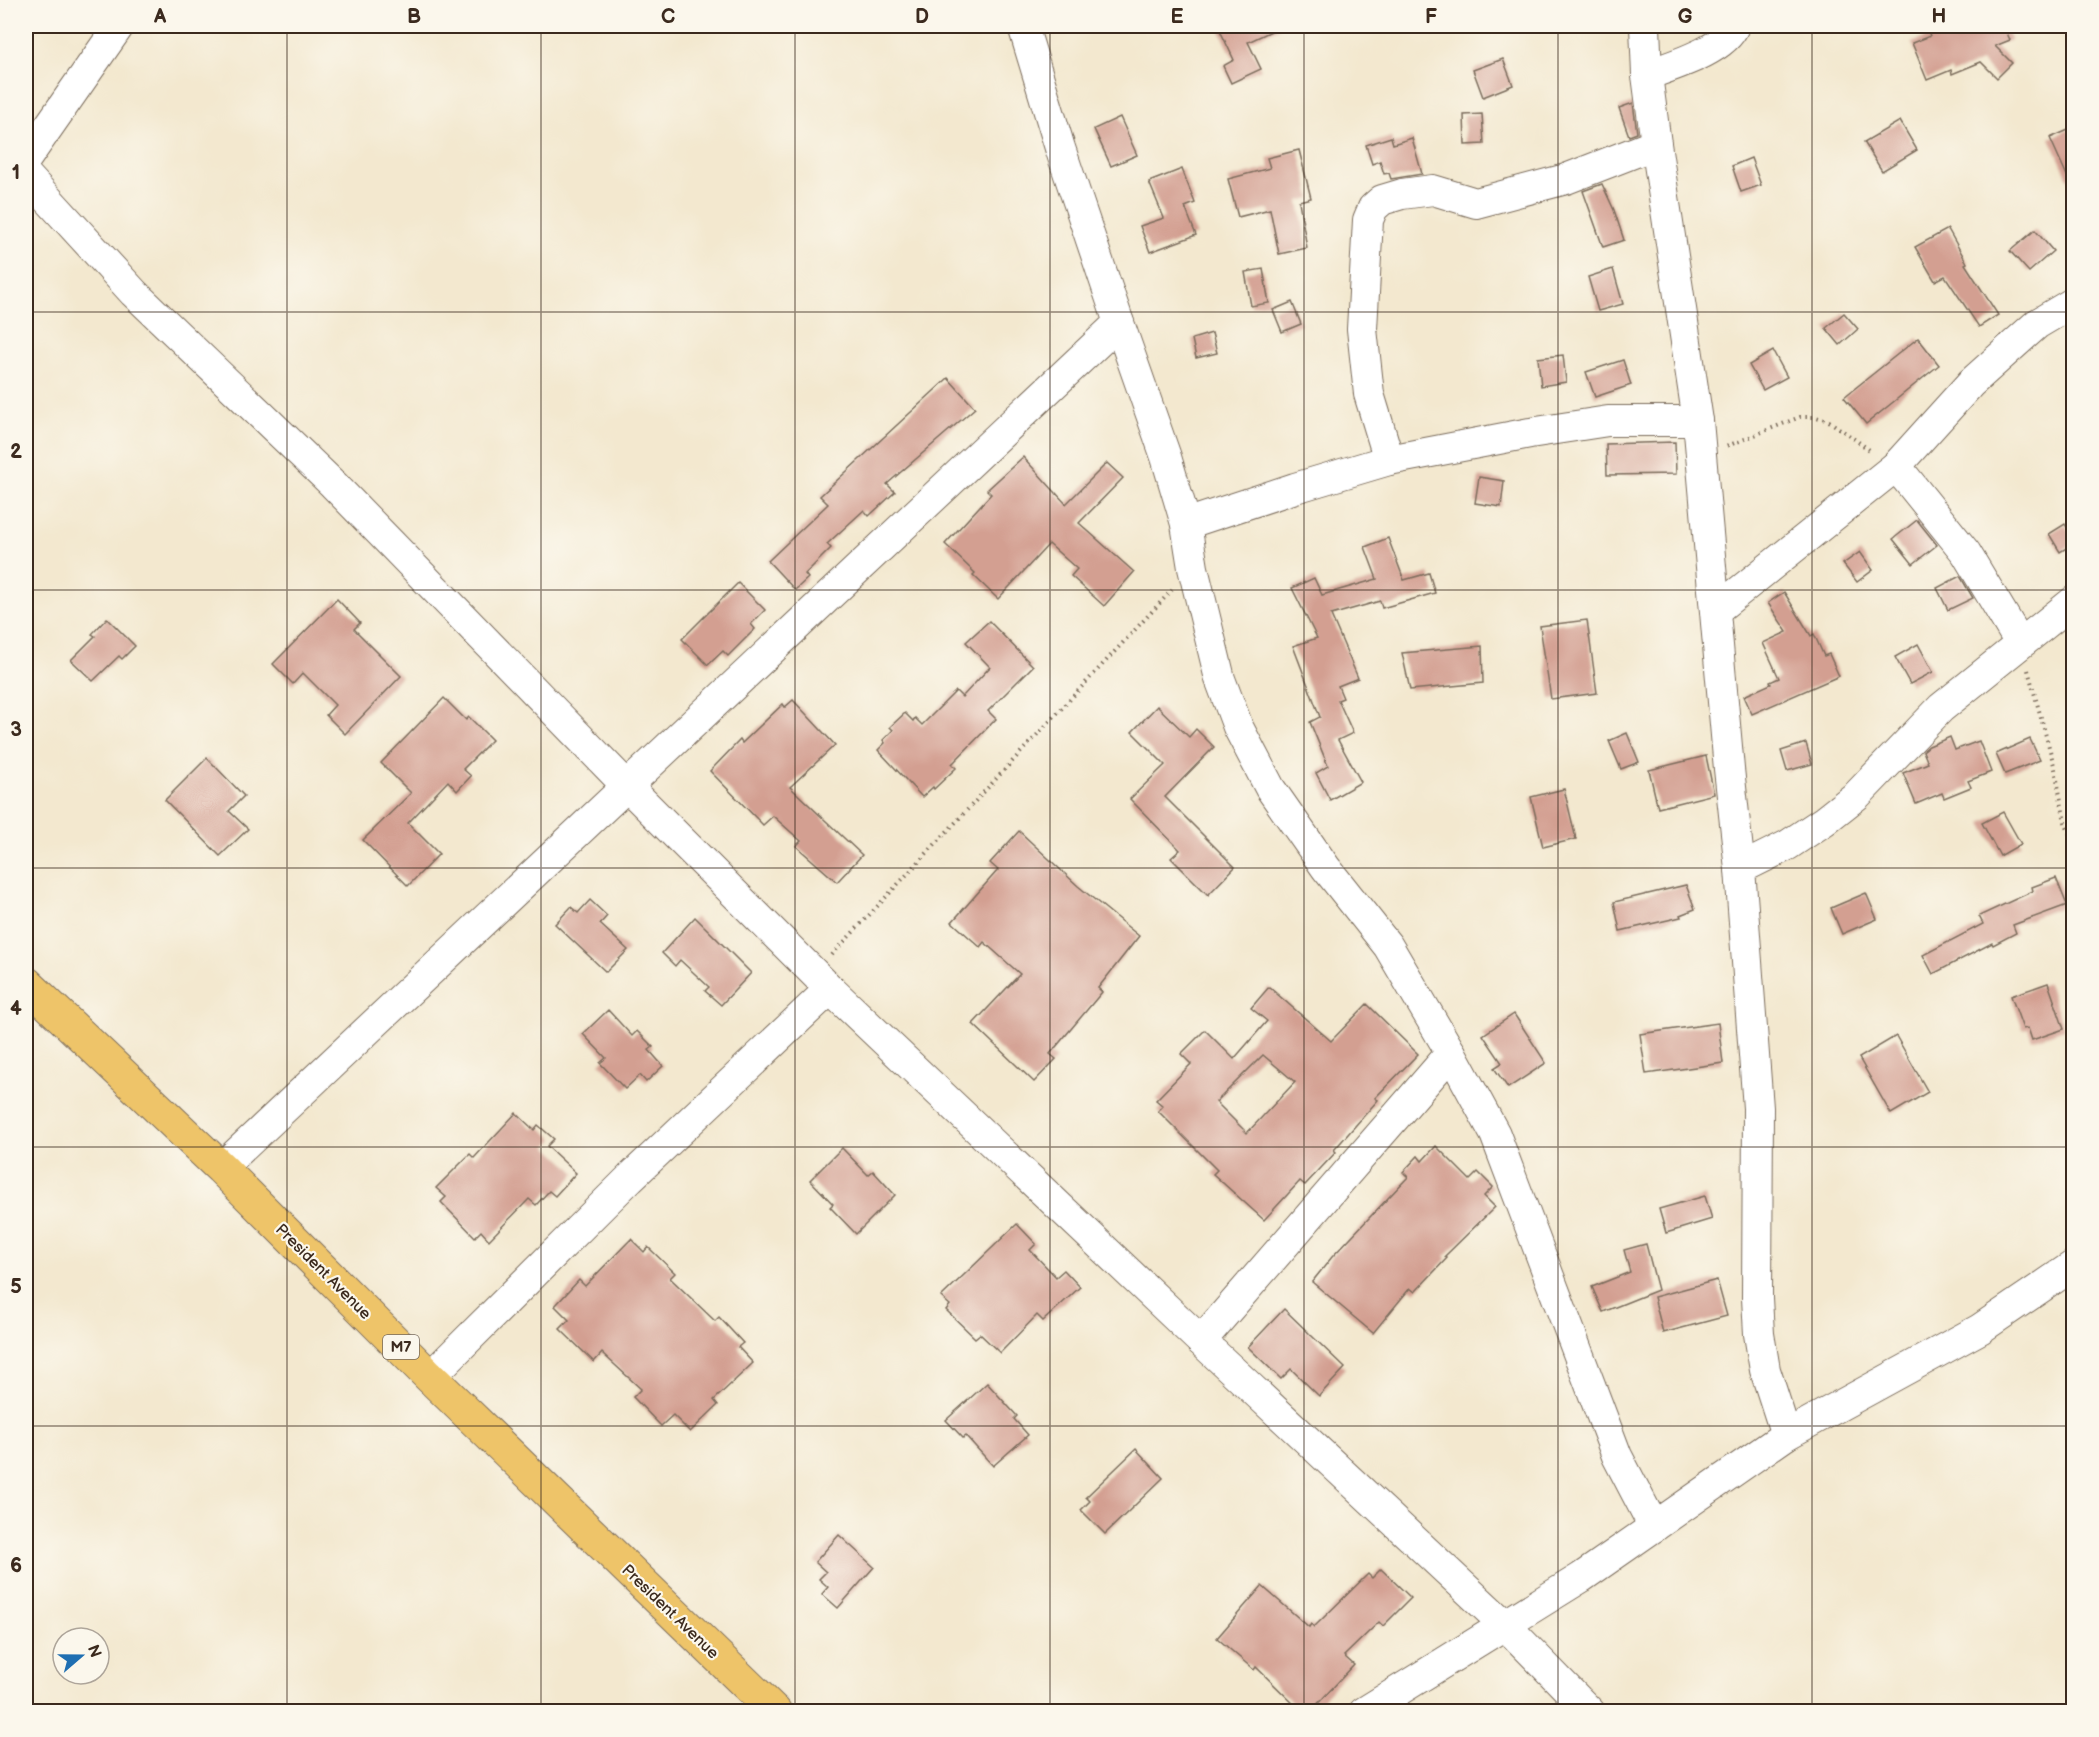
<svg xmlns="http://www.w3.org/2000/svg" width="2099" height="1737" font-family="'Balsamiq Sans',sans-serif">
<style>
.building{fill:#d39f91;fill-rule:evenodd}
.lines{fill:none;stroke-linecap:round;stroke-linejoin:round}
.minor-casing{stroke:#7b6c5c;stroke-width:32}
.major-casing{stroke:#7b6c5c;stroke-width:35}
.path{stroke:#7b6c5c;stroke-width:4;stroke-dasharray:1.5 4.5;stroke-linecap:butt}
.minor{stroke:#fff;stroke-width:30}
.major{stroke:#eec469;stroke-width:33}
.grid{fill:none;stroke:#3b2a1e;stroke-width:1.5;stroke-opacity:0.55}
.labels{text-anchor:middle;stroke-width:4.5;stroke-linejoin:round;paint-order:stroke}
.shield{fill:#fbf7ec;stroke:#75685c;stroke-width:1.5}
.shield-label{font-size:15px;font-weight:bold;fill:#3b2a1e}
.street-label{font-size:16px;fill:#3b2a1e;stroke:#fbf7ec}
.neatline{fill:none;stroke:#3b2a1e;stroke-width:2}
.grid-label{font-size:20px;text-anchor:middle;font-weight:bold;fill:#3b2a1e}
</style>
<rect width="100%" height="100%" fill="#fbf7ec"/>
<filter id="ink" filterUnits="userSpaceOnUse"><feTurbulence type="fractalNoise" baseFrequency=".0167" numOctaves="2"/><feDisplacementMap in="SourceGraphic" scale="12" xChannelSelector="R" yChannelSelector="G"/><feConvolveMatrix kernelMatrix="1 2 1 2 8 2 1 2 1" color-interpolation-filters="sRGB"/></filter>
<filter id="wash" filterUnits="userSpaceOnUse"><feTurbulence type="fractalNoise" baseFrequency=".008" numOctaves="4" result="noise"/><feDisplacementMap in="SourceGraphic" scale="24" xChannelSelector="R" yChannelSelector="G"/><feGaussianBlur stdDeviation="1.35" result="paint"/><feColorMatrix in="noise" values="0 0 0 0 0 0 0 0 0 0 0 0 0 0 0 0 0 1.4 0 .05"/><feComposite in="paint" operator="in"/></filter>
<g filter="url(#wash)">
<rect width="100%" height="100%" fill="#f3e8cf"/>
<g id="blocks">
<!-- building -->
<g class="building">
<path d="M1218,26H1282L1248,42L1261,69L1231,83L1223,66L1234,60Z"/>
<path d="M1942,26H2004L2010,40L1995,46L2012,63L1997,78L1981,62L1952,74L1951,70L1927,80L1912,43L1930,36L1928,31Z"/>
<path d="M1503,59L1513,85L1483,97L1473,70Z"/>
<path d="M1633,103L1637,133L1629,136L1619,108Z"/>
<path d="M1482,114L1484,144L1465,145L1464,115Z"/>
<path d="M1120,117L1137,155L1111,166L1094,129Z"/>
<path d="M1900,121L1917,150L1882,171L1864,142Z"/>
<path d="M2073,128V189L2050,138Z"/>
<path d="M1391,137L1393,144L1412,138L1422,174L1391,179L1389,173L1384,174L1380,161L1372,164L1366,145Z"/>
<path d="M1299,150L1311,198L1299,201L1307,248L1279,254L1270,209L1238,217L1228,179L1270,168L1267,158Z"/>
<path d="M1751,158L1761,185L1741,192L1732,166Z"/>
<path d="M1182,169L1195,203L1185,207L1196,235L1150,252L1140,226L1164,218L1149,182Z"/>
<path d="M1602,184L1614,210L1624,240L1603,247L1583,191Z"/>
<path d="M1948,229L1967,263L1965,264L1998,315L1979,327L1945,276L1935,281L1915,247Z"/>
<path d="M2035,230L2053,251L2029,272L2010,251Z"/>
<path d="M1263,269L1269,303L1251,306L1245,272Z"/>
<path d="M1613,269L1623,304L1598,311L1588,277Z"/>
<path d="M1292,302L1301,324L1282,332L1273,310Z"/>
<path d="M1844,313L1858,329L1840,345L1826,328Z"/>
<path d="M1212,333L1217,353L1196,358L1192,339Z"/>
<path d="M1918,338L1939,365L1866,424L1844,397Z"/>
<path d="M1773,351L1787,377L1763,390L1749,365Z"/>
<path d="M1563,355L1566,382L1541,386L1538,358Z"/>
<path d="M1623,360L1631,385L1595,397L1586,372Z"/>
<path d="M948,378L975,408L887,484L895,492L869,516L864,510L827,544L831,548L805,574L808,578L795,590L768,561L828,504L820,496Z"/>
<path d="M1675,442L1676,474L1607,475L1606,444Z"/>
<path d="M1023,457L1066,504L1107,463L1123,478L1079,523L1134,572L1104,606L1071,576L1077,569L1049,544L998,599L973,575L975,573L945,544L991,494L987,490Z"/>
<path d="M1479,477L1504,481L1501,507L1475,503Z"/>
<path d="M1917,520L1937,545L1913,564L1893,539Z"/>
<path d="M2065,524L2073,538V544L2060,552L2049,534Z"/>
<path d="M1388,538L1404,580L1429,573L1435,593L1382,608L1380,601L1331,615L1358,678L1338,686L1343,698L1338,700L1353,733L1338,740L1361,782L1330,800L1316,773L1328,766L1310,722L1320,717L1293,646L1317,638L1292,588L1314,578L1322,595L1377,579L1365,547Z"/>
<path d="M1860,552L1873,570L1857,582L1843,564Z"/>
<path d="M1960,576L1973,598L1948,610L1937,588Z"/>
<path d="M738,583L765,610L751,624L755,629L728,656L723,651L708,665L682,639Z"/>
<path d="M1784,592L1811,636L1814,634L1824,656L1829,654L1839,676L1752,714L1744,696L1771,684L1770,682L1779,678L1763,643L1787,632L1768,603Z"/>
<path d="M337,599L360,623L354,629L401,676L345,734L326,715L335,705L303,673L293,684L273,664Z"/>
<path d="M107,618L135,646L122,659L119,656L93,681L71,660L95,636L92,634Z"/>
<path d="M1587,620L1597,693L1551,699L1540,626Z"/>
<path d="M989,621L1033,666L988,711L996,719L952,764L956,768L934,789L933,787L922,797L878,750L885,743L883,740L893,730L890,727L905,713L913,721L915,718L922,725L956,691L962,697L990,667L966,642Z"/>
<path d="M1918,644L1933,672L1910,684L1895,657Z"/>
<path d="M1482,646L1483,683L1410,690L1402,653Z"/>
<path d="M444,698L466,720L469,717L492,740L463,769L471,776L457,791L448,781L408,823L439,854L408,886L363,840L411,793L381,763Z"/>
<path d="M793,700L835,745L790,787L862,855L837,882L796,846L801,841L773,816L763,825L710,771L740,740L742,743L783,704L785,707Z"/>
<path d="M1157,706L1189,737L1196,729L1214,747L1165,797L1235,867L1208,895L1171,858L1180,850L1130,799L1165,765L1132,732Z"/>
<path d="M1627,733L1639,762L1621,769L1609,741Z"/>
<path d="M1950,737L1955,750L1979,741L1991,772L1968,781L1971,787L1944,798L1942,793L1916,804L1903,773L1928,763L1923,751L1929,746Z"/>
<path d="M2030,739L2040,760L2005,774L1996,754Z"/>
<path d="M1806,743L1812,764L1787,771L1781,751Z"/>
<path d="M1706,756L1714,794L1658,808L1649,770Z"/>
<path d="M207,758L244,796L229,811L248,829L220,856L165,800Z"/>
<path d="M1564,789L1576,839L1543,847L1531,797Z"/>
<path d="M2003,812L2021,844L2000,856L1982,823Z"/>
<path d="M1019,831L1078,886L1139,936L1098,988L1102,992L1050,1054L1056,1059L1034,1082L973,1024L1020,974L984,942L980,947L952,922L998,870L990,863Z"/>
<path d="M2056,878L2067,905L2013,925L2016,933L1993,945L1992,943L1933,974L1923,955L1983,924L1979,916L2033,891L2032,887Z"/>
<path d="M1686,885L1695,909L1680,915L1681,917L1620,931L1614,902Z"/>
<path d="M1866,893L1877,919L1842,934L1831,908Z"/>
<path d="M590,900L607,916L600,924L628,950L606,972L555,924L571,907L578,913Z"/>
<path d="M695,917L751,973L721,1005L705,991L709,987L680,960L675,966L662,953Z"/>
<path d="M2048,983L2064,1029L2032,1040L2028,1028L2023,1029L2011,996Z"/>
<path d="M1269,987L1331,1041L1367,1004L1418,1054L1375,1098L1378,1100L1334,1150L1336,1152L1305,1185L1300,1181L1264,1220L1213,1174L1217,1170L1158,1111L1163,1106L1156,1100L1191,1064L1181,1054L1205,1030L1234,1059L1267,1021L1251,1008ZM1263,1055L1295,1082L1247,1133L1216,1102Z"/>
<path d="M608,1010L632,1036L637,1031L653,1047L649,1050L663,1066L646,1082L640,1075L625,1089L600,1063L606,1058L583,1034Z"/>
<path d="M1514,1014L1546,1063L1508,1088L1494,1068L1502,1063L1483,1035Z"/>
<path d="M1718,1023L1723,1063L1646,1074L1640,1034Z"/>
<path d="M1896,1036L1928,1092L1891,1114L1859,1058Z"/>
<path d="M516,1113L534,1130L538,1125L554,1139L547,1146L576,1173L555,1196L549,1191L536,1205L529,1199L489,1240L481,1231L475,1237L441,1202L446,1197L436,1188L470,1154L474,1158Z"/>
<path d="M1436,1146L1470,1180L1478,1172L1493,1187L1484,1196L1495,1207L1445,1256L1447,1258L1415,1292L1410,1288L1373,1333L1312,1282L1332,1257L1408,1177L1403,1172L1418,1156L1422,1161Z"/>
<path d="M842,1148L868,1175L873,1171L895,1195L856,1234L830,1207L833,1204L810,1180Z"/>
<path d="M1705,1196L1712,1219L1666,1233L1659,1209Z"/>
<path d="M1017,1224L1036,1244L1030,1250L1056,1277L1064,1270L1080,1287L1043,1321L1037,1315L1000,1353L980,1334L975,1338L946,1310L950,1305L941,1297Z"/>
<path d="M631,1239L644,1252L648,1247L675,1273L670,1278L715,1321L719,1317L743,1343L738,1347L753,1363L714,1400L718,1405L690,1432L673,1415L661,1426L633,1397L641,1389L602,1353L594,1362L560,1329L569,1320L555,1306L579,1280L585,1286Z"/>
<path d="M1646,1244L1658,1290L1603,1312L1592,1287L1630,1272L1624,1250Z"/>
<path d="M1717,1280L1727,1316L1663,1333L1654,1297Z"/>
<path d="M1284,1309L1345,1368L1319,1396L1291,1369L1281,1379L1248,1347Z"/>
<path d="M987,1383L1017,1416L1014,1419L1028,1435L993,1466L966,1436L963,1438L946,1420Z"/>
<path d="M1136,1449L1163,1478L1105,1534L1081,1510L1090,1501L1086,1497Z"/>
<path d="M839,1535L874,1567L838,1608L822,1594L828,1587L819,1579L826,1572L815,1562Z"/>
<path d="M1381,1569L1411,1598L1383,1626L1379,1622L1344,1656L1354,1665L1310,1712H1302L1256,1667L1254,1670L1217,1638L1262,1586L1309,1627L1311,1624L1314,1627L1368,1574L1372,1578Z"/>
</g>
</g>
</g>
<g filter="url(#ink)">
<use href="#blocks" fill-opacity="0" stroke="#7b6c5c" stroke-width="1.5"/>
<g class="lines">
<defs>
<g id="minor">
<path d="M1645,26L1647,75L1656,144L1698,421L1729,769L1740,869L1758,1108L1757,1298L1759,1334L1765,1370L1786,1435"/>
<path d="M1647,75C1670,66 1724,51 1734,26"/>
<path d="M26,159L119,26"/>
<path d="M26,175L134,293L333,484L627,786L830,989L1201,1341L1505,1625L1590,1712"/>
<path d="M1119,323L1166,457L1186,524L1193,568L1220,679L1238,727L1270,788L1326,868L1388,946L1451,1053L1495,1134L1617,1456L1654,1527"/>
<path d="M1389,460L1369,394L1362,329L1368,220L1373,208L1382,200L1402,194L1433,190L1476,203L1566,179L1656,144"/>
<path d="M1896,466L1971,383L2037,324L2074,302"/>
<path d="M1186,524L1295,488L1389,460L1530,433L1608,421H1698"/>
<path d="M1716,610L1896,466L1966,553L2020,643"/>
<path d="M1740,869L1788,845L1824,821L1857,795L1941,708L2074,601"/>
<path d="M221,1168L1119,323L1060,148L1023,26"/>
<path d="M1201,1341L1451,1053"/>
<path d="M430,1377L630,1178L830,989"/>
<path d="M1364,1712L1582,1577L1786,1435L1980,1329L2074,1265"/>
</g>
<path id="major" d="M26,983L221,1168L430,1377L775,1712"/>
</defs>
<!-- minor casing -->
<use href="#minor" class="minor-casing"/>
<!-- major casing -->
<use href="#major" class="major-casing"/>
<!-- path -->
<g class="path">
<path d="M1727,446L1800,417H1816L1829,421L1871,451"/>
<path d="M2028,670L2055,769L2065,822L2074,845"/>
<path d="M832,955L1172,590"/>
</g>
<!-- minor -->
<use href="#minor" class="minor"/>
<!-- major -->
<use href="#major" class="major"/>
</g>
</g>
<!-- grid -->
<path class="grid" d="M287,26V1712M541,26V1712M795,26V1712M1050,26V1712M1304,26V1712M1558,26V1712M1812,26V1712M26,312H2074M26,590H2074M26,868H2074M26,1147H2074M26,1426H2074"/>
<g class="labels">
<!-- shield labels -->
<rect class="shield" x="383" y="1335" width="36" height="24" rx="4.5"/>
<g class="shield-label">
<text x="401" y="1352">M7</text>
</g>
<!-- street labels -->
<g class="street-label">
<text transform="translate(324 1271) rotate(45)" y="6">President Avenue</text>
<text transform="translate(671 1611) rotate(44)" y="6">President Avenue</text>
</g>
</g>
<!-- margin -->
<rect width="2099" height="1737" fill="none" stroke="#fbf7ec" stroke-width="66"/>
<!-- north arrow -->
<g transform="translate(81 1656) rotate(70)"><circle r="28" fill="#fbf7ec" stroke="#aea59a" stroke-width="1.5"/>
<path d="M0-4.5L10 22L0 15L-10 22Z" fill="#1f6fb2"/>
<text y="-9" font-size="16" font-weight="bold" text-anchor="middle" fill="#3b2a1e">N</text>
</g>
<rect x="33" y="33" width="2033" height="1671" class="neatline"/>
<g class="grid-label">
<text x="160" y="23">A</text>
<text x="414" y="23">B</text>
<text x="668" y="23">C</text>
<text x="922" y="23">D</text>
<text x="1177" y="23">E</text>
<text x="1431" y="23">F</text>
<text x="1685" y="23">G</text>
<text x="1939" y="23">H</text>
<text x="16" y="179">1</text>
<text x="16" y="458">2</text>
<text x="16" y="736">3</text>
<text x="16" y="1015">4</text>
<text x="16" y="1293">5</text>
<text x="16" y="1572">6</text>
</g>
</svg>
